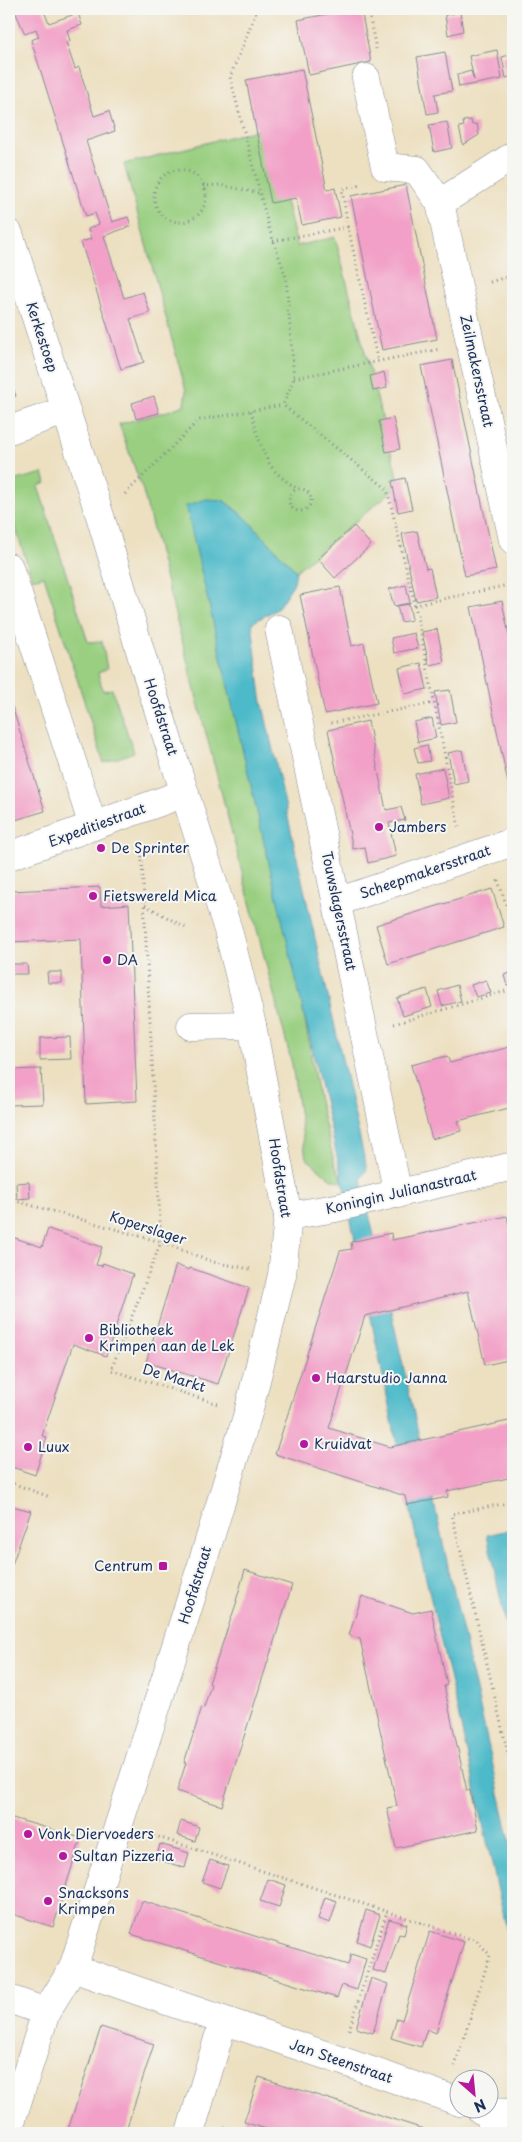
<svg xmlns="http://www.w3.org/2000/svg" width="522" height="2142" font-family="'Playpen Sans',sans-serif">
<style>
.green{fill:#9acf81;stroke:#5a7f70}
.water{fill:#4ebac9;stroke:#347494}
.building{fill:#f2a0c7}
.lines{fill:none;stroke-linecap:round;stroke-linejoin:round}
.minor-casing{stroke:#848890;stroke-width:29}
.path{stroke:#848890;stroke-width:3;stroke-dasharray:1 4;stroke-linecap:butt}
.minor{stroke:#fff;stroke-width:28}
.poi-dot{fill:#b5179e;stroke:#f6f6f2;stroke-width:2}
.labels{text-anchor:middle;stroke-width:4;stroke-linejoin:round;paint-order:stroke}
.street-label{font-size:14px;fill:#1b2f5e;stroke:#f6f6f2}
.poi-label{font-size:14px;fill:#1b2f5e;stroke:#f6f6f2;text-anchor:start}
</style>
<rect width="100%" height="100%" fill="#f6f6f2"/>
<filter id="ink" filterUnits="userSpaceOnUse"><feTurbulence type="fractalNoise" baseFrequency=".02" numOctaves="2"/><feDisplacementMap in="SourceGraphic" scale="10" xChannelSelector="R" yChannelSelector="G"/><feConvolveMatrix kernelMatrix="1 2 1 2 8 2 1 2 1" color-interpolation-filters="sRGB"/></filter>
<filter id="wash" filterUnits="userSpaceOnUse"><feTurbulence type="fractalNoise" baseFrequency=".0096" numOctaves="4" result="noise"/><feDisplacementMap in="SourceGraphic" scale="20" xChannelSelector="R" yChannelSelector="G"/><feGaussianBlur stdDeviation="1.12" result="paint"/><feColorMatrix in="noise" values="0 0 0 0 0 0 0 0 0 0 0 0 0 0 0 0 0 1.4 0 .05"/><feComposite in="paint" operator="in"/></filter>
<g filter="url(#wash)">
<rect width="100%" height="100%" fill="#ede0c1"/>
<!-- green -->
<g class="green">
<path d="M268,127L297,246L335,237L398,479V486L296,571L246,518L223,500L216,636L301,998L318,1096L335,1165L343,1182L331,1179L306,1158L292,1064L143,491L119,424L165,412L184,405L186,391L124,164Z"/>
<path d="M43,473L46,483L38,486L88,642L102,641L107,669L98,673L103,691L112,689L134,752L104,763L44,576L32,579L9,508V482Z"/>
</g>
<!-- water -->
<g class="water">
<path d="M206,499L223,500L246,518L296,571L294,583L277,609L252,623L261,697L367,1170L361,1178L513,1855V1957L458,1713L416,1537L343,1182L186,506Z"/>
<path d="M513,1529V1659L487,1535Z"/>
</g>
<g id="blocks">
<!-- building -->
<g class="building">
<path d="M14,9H43L49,23L78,13L82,25L67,30L70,41L66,42L75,69L79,67L94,116L109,111L115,131L86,141L112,222L128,217L131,226L104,236L124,298L143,292L150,313L130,319L144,362L121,369L81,242L91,239L88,229L99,224L95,213L86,216L31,40L39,37L36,29L25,34Z"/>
<path d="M351,9H361L371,62L309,75L298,20Z"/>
<path d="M460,12L463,31L448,35L445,15Z"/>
<path d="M497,50L502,79L459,87L457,75L471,71L474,80L469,56Z"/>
<path d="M445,52L452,91L435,94L438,112L427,114L417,57Z"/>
<path d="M513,54V76L506,78L502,57Z"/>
<path d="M302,69L327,190L335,188L341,217L302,225L296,198L271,203L246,80Z"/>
<path d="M471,120L472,125L477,124L479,135L463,145L459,127L464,126L463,121Z"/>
<path d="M447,122L452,148L434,152L429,125Z"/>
<path d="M406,185L437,339L382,350L351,196Z"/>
<path d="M452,360L496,570L465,576L421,366Z"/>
<path d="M384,372L387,388L373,391L370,376Z"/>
<path d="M9,377L16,396L9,398Z"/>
<path d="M154,396L159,413L136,419L132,403Z"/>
<path d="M393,418L400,449L386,452L379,421Z"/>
<path d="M405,478L412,509L398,512L392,481Z"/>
<path d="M354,526L371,545L335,578L318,559Z"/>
<path d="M417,531L426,569L430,568L436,597L416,601L402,534Z"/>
<path d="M406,585L410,603L394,606L389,589Z"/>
<path d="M340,587L352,646L364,643L377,703L325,714L300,595Z"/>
<path d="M502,601L513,655V787L509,788L471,607Z"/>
<path d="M409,604L412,620L401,622L397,606Z"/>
<path d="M437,629L444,662L429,665L422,632Z"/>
<path d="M414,633L418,648L394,653L391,638Z"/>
<path d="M421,663L427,689L405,694L399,668Z"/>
<path d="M450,690L456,722L441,725L435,692Z"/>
<path d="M9,697L45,811L12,821L9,810Z"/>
<path d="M432,718L436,738L418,742L414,722Z"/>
<path d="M368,721L386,810L401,807L405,820L389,823L396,856L368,863L365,847L353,849L328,730Z"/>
<path d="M427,745L430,761L418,763L414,748Z"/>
<path d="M462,750L468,781L454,784L448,753Z"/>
<path d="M443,768L449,798L421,804L415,774Z"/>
<path d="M100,887L101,906L129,904L137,1101L86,1104L81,939L9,942V891Z"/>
<path d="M492,889L504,927L388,964L376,925Z"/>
<path d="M11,964H27L28,974H11Z"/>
<path d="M47,972H62V983H48Z"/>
<path d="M513,972V984L507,986L504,975Z"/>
<path d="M486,980L491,993L476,997L471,985Z"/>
<path d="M457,985L461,1001L442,1006L438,991Z"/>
<path d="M427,989L432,1007L403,1016L397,998Z"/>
<path d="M70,1037L71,1059L40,1060V1038Z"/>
<path d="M513,1046V1107L458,1121L461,1131L432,1139L411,1065L447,1056L450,1063Z"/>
<path d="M41,1069L43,1104L9,1105V1070Z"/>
<path d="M29,1182L30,1198L17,1199L16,1183Z"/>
<path d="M507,1216L513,1245V1359L485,1365L468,1291L365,1316L329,1428L390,1447L513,1420V1477L447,1491L448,1497L407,1505L405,1496L275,1454L340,1251L352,1249L351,1242L355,1241L391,1233L392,1240Z"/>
<path d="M48,1229L102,1247L96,1265L102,1266L103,1263L133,1274L106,1356L73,1344L42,1436L47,1437L35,1475L9,1466V1236L42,1247Z"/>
<path d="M176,1265L189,1270L190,1268L249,1288L218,1384L146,1362Z"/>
<path d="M9,1505L31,1511L9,1573Z"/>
<path d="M245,1570L292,1585L222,1806L177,1791L186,1763H184L202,1707L204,1708L211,1684L209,1683L237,1601H236Z"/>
<path d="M362,1596L413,1613L431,1609L447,1685L444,1686L467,1791L470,1790L478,1830L396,1848L387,1808L397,1806L360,1639L349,1635Z"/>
<path d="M9,1817L81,1838L53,1927L9,1913Z"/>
<path d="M181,1821L199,1827L195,1841L177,1835Z"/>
<path d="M160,1844L189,1853L185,1868L156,1859Z"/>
<path d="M210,1860L228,1866L220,1888L202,1882Z"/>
<path d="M268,1879L286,1885L279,1907L260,1901Z"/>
<path d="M325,1897L337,1901L330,1923L318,1919Z"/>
<path d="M142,1901L348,1965L351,1954L366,1959L357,1990L342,1985L337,1998L131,1934Z"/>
<path d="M366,1910L380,1915L370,1946L357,1941Z"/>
<path d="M389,1919L407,1924L404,1935L399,1934L386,1974L373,1970Z"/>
<path d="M430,1931L464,1942L436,2033L427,2029L421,2047L391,2038L397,2018L402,2020Z"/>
<path d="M371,1978L388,1984L373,2033L356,2028Z"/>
<path d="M101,2027L154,2044L125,2133H67Z"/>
<path d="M259,2077L402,2122L436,2133H279L244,2122Z"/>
</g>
</g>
</g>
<g filter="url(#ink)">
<use href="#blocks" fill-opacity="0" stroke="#848890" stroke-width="1"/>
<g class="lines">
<defs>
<g id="minor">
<path d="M366,78L385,167L417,170L440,203L513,540"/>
<path d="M440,203L513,156"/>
<path d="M9,234L101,519L147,674L228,930L252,1025L288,1216L282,1275L248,1413L202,1564L73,1968L46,2012L9,2128"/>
<path d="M9,430L65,411"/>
<path d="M9,567L93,826"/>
<path d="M279,629L398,1194"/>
<path d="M9,856L185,793"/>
<path d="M337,902L513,842"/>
<path d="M191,1026L252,1025"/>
<path d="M288,1216L336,1208L513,1166"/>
<path d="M73,1968C202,2014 331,2056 460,2102"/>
<path d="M9,1999L46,2012"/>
<path d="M481,2110L489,2112L494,2133"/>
<path d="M489,2112L513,2113"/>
<path d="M190,2133L223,2022"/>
</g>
</defs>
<!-- minor casing -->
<use href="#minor" class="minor-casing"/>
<!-- path -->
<g class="path">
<path d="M264,9L257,10L230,77L269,228L286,277L294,378L283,405L387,489L415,605L513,584"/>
<path d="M368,9L376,49"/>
<circle cx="180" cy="196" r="26"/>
<path d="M203,186L220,185L259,193"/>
<path d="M348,227L342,189L359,185"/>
<path d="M273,241L348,227L378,362"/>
<path d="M490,282L513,275"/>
<path d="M294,378L440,349"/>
<path d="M251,411C257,432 262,460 279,475C285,481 292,485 298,489"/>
<circle cx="300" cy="500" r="11"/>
<path d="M125,494L199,420L283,405"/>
<path d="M415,605L459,828"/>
<path d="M331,723L434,703"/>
<path d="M141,841L161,1242L111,1370L218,1404"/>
<path d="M498,880L513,926"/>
<path d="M145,905L188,929"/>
<path d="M394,1024L513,989"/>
<path d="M9,1199L161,1242L213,1262L250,1269"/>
<path d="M9,1482L50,1497"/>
<path d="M513,1502L452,1514L513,1775"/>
<path d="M149,1834L477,1941L490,1955L455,2066"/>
<path d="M349,2030L387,1911"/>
<path d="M224,2128L243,2133"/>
</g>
<!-- minor -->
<use href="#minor" class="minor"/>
</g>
</g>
<!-- markers -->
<g class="poi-dot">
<circle cx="379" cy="827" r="5"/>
<circle cx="101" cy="848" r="5"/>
<circle cx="93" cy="896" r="5"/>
<circle cx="107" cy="960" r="5"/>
<circle cx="89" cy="1338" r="5"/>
<circle cx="316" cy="1378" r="5"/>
<circle cx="304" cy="1444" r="5"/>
<circle cx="28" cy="1447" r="5"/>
<rect x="158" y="1561" width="10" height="10" rx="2.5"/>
<circle cx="28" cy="1834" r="5"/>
<circle cx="63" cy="1856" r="5"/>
<circle cx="48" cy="1901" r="5"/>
</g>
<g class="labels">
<!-- street labels -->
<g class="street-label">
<text transform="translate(42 337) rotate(72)" y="5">Kerkestoep</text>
<text transform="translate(477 371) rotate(78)" y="5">Zeilmakersstraat</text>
<text transform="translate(161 717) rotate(72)" y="5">Hoofdstraat</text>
<text transform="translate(97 825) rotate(-20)" y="5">Expeditiestraat</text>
<text transform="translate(425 872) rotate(-19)" y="5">Scheepmakersstraat</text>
<text transform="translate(339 911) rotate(78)" y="5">Touwslagersstraat</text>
<text transform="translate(280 1178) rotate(81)" y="5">Hoofdstraat</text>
<text transform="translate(401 1192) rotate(-13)" y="5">Koningin Julianastraat</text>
<text transform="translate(148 1228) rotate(18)" y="5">Koperslager</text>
<text transform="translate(174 1378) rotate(17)" y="5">De Markt</text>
<text transform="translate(195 1585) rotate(-73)" y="5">Hoofdstraat</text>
<text transform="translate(341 2061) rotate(19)" y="5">Jan Steenstraat</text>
</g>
<!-- poi labels -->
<g class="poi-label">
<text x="389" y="832">Jambers</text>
<text x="111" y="853">De Sprinter</text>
<text x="103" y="901">Fietswereld Mica</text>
<text x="117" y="965">DA</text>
<text x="99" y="1335">Bibliotheek<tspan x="99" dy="16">Krimpen aan de Lek</tspan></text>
<text x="326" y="1383">Haarstudio Janna</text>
<text x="314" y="1449">Kruidvat</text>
<text x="38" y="1452">Luux</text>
<text x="153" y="1571" text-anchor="end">Centrum</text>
<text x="38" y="1839">Vonk Diervoeders</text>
<text x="73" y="1861">Sultan Pizzeria</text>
<text x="58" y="1898">Snacksons<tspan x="58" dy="16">Krimpen</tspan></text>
</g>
</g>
<!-- margin -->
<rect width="522" height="2142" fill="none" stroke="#f6f6f2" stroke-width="30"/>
<!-- north arrow -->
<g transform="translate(474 2094) rotate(153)"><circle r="24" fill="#f6f6f2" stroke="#9ea6b7"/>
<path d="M0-4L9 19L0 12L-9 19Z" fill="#b5179e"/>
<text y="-8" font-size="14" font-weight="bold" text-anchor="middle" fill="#1b2f5e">N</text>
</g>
</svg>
